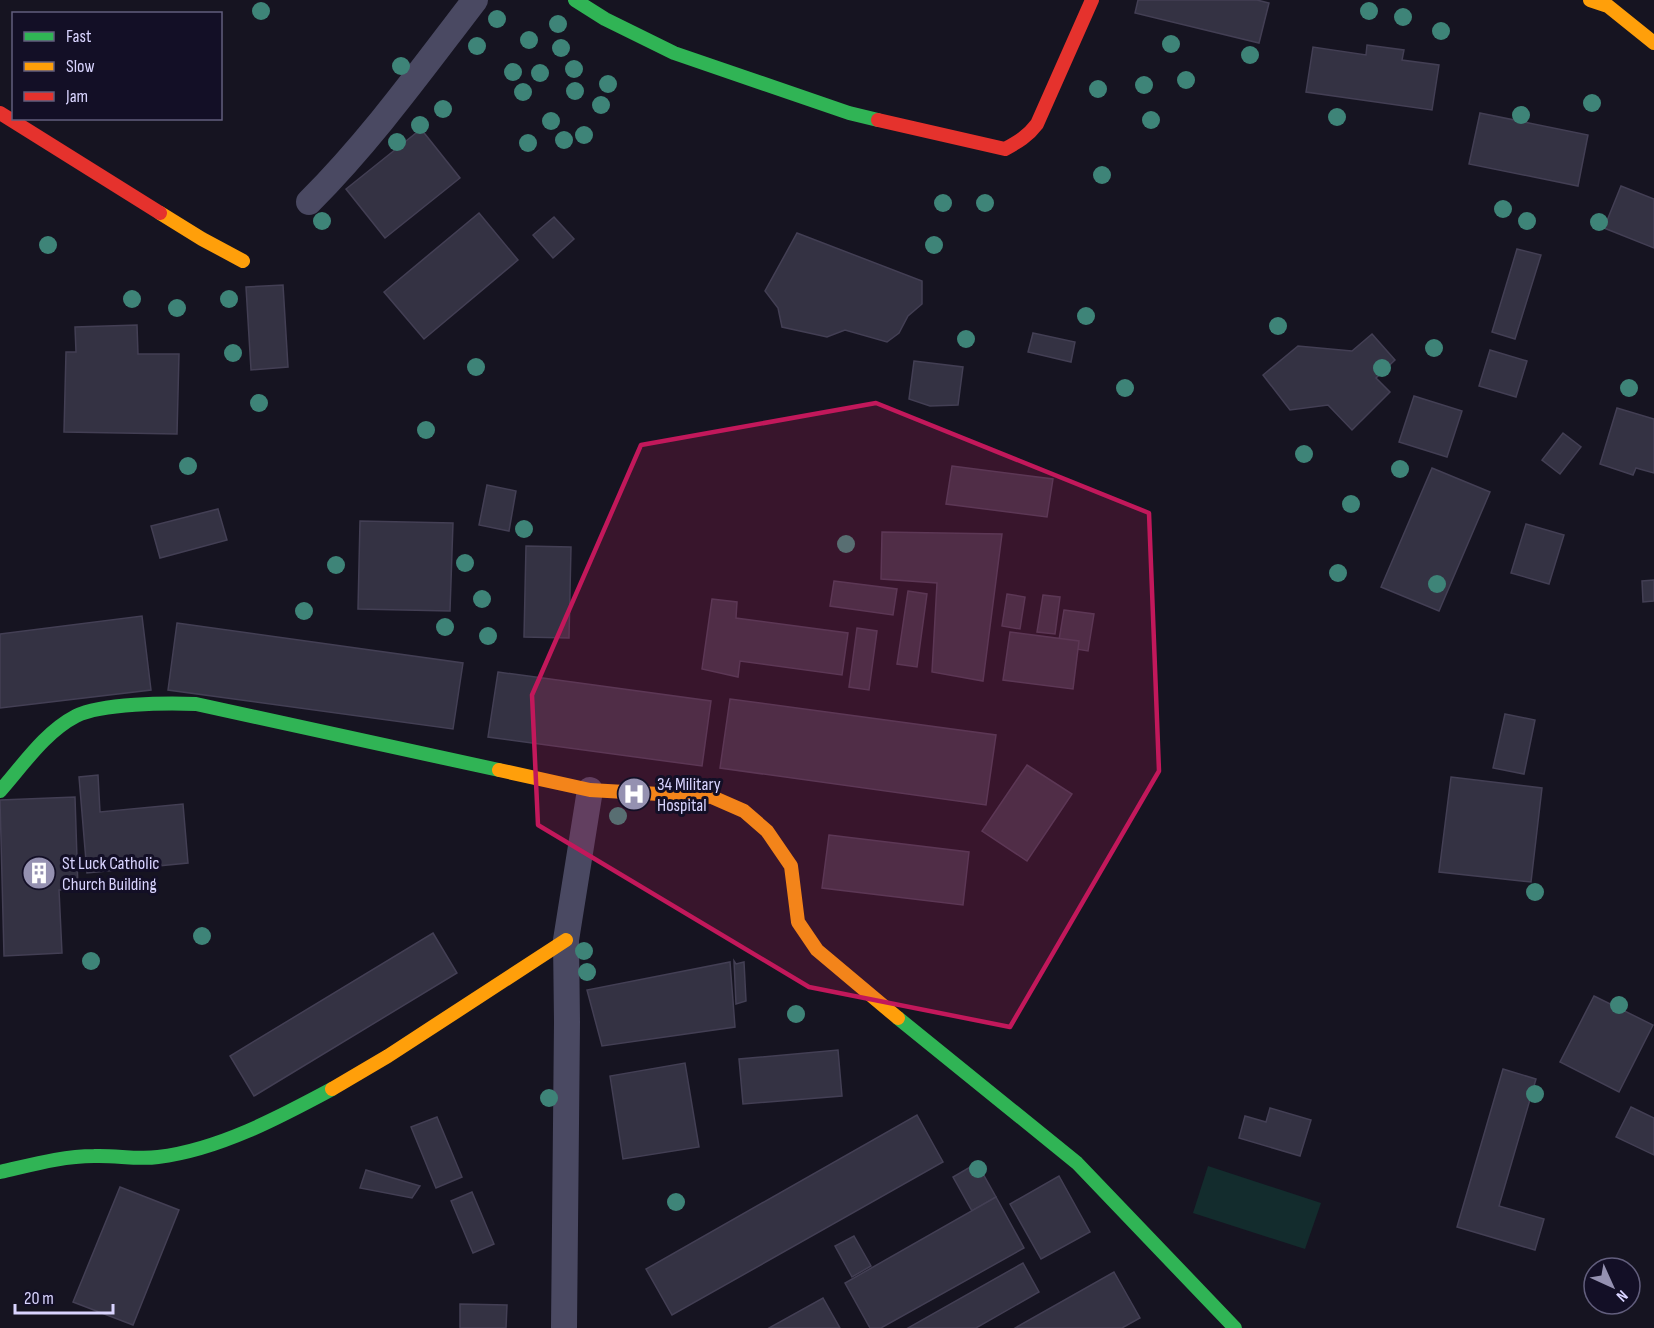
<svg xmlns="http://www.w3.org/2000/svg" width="1654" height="1328" font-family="'Sofia Sans Condensed',sans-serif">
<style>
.green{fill:#132c2d}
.building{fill:#343243;stroke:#433f54;stroke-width:1.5}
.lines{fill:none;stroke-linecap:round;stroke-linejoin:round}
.street{stroke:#4a4962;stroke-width:26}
.fast{stroke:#30b455;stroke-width:14}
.slow{stroke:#ff9f0a;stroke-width:14}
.jam{stroke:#e5322d;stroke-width:14}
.tree{fill:#3e8478}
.marked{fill:#c2185b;fill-opacity:0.2;stroke:#c2185b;stroke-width:4.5;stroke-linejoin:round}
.labels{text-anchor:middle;stroke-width:6;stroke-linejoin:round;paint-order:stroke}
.poi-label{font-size:18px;fill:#d9d4ff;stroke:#130f26;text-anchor:start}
</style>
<rect width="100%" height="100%" fill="#161421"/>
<!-- green -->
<path class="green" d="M1208,1166L1321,1203L1305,1249L1193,1213Z"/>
<!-- building -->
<g class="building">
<path d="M1138,0H1257L1269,3L1259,43L1135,13Z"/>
<path d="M1367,45L1404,50L1402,60L1439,65L1432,110L1306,92L1313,47L1366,55Z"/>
<path d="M1480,113L1588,135L1578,186L1469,164Z"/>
<path d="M421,129L460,178L385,238L346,189Z"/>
<path d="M1621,186L1654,199V248L1604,228Z"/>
<path d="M479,213L518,260L424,339L384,292Z"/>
<path d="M554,217L574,239L553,258L533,235Z"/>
<path d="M797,233L922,281V304L908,316L899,333L887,342L845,330L827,337L782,327L778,308L765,291Z"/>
<path d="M1517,249L1541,255L1515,339L1492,332Z"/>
<path d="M283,285L288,367L251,370L246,287Z"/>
<path d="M137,325L138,354H179L177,434L64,432L66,352H76L75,327Z"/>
<path d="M1033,333L1075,342L1071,362L1028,352Z"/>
<path d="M1372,334L1395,360L1376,378L1390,392L1352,430L1328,405L1290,410L1263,375L1298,346L1352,351Z"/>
<path d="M1490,350L1527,361L1516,397L1479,386Z"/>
<path d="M914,361L963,367L958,405L930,406L909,399Z"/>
<path d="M1414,396L1462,411L1447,457L1399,442Z"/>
<path d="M1617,408L1654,419V473L1636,468L1633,475L1600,464Z"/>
<path d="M1563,433L1581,447L1560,474L1542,460Z"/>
<path d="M952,466L1053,479L1047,517L946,504Z"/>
<path d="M1432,468L1490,492L1439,611L1381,587Z"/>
<path d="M487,485L516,491L509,531L479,525Z"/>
<path d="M218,509L227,540L160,558L151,526Z"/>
<path d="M360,521L453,523L450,611L358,609Z"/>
<path d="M1526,524L1564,535L1549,584L1511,573Z"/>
<path d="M882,532L1002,534L983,681L932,672L937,583L881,579Z"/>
<path d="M526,546L571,547L569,638L524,637Z"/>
<path d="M1654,580V601L1643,602L1642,581Z"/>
<path d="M834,581L897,589L893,615L830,606Z"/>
<path d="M908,591L927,594L917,667L897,664Z"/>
<path d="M1007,594L1025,597L1020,629L1002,626Z"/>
<path d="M1043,595L1060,597L1055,634L1037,632Z"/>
<path d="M712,599L737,602L736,618L848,633L842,675L740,661L738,677L702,669Z"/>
<path d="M1064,610L1094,614L1088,651L1058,646Z"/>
<path d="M142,616L151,690L0,708V634Z"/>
<path d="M177,623L463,663L453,729L168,690Z"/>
<path d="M857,628L877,631L869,690L849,687Z"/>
<path d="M1010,632L1079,641L1073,689L1003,680Z"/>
<path d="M498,672L711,701L702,766L488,737Z"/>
<path d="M730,699L996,735L986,805L720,768Z"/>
<path d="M1505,714L1535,720L1524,774L1493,768Z"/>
<path d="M1027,765L1072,794L1027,861L982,831Z"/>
<path d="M98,775L100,812L183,804L188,863L87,873L79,777Z"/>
<path d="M1451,777L1542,788L1531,882L1439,872Z"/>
<path d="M75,797L78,889L59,890L62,953L4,956L0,800Z"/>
<path d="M829,835L969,852L963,905L822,888Z"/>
<path d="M433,933L457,973L254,1096L230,1056Z"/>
<path d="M734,961L736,964L744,962L746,1001L736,1004Z"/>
<path d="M730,962L735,1027L602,1046L587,990Z"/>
<path d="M1594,996L1653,1025L1619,1092L1560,1062Z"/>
<path d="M838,1050L842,1096L743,1104L739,1059Z"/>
<path d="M685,1063L699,1147L623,1159L610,1076Z"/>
<path d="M1503,1069L1536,1079L1499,1206L1544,1219L1535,1250L1457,1227Z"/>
<path d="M1631,1107L1654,1118V1155L1616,1137Z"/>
<path d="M1270,1108L1311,1120L1300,1156L1239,1138L1245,1116L1266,1122Z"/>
<path d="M917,1115L943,1162L672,1315L646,1269Z"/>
<path d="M437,1117L462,1177L436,1188L411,1127Z"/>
<path d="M977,1163L996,1197L972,1211L953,1177Z"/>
<path d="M366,1170L420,1186L412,1198L360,1188Z"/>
<path d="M1059,1176L1090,1232L1041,1259L1010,1204Z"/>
<path d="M120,1187L179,1210L133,1325L73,1302Z"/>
<path d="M472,1192L494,1244L473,1253L451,1201Z"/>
<path d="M996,1197L1024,1248L881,1328H870L845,1283Z"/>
<path d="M854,1236L871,1266L852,1277L835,1246Z"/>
<path d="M1023,1263L1039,1292L976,1328H908Z"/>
<path d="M1114,1272L1140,1318L1122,1328H1015Z"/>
<path d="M823,1298L840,1328H769Z"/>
<path d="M460,1304L507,1305L506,1328H460Z"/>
</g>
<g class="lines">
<!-- street -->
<g class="street">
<path d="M309,202C371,140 422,69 475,0"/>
<path d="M564,1328L567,1022L566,940L590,790"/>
</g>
<!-- fast -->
<g class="fast">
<path d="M575,0L605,19L674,53L849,113L878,120"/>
<path d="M0,791C23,765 45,732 76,716C102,703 167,703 196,704L499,770"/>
<path d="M898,1018L1077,1163L1235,1328"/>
<path d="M0,1172C31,1165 62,1156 94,1156C116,1155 137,1160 158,1157C218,1150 280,1117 332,1089"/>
</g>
<!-- slow -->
<g class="slow">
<path d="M1590,0L1608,6L1654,43"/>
<path d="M160,213L202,239L243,261"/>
<path d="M499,770L590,790L712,797L744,811L767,831L791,866L798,922L817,950L898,1018"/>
<path d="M332,1089L388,1056L566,940"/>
</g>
<!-- jam -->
<g class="jam">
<path d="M0,113L160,213"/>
<path d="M878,120L1005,149C1018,142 1028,136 1037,124L1092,0"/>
</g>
</g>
<!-- trees -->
<g class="tree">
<circle cx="261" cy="11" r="9"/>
<circle cx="1369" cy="11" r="9"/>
<circle cx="1403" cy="17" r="9"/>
<circle cx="497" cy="19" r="9"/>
<circle cx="558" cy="24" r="9"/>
<circle cx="1441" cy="31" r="9"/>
<circle cx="529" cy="40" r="9"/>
<circle cx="1171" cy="44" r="9"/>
<circle cx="477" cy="46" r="9"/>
<circle cx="561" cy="48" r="9"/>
<circle cx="1250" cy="55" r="9"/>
<circle cx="401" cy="66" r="9"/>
<circle cx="574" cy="69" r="9"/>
<circle cx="513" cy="72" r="9"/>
<circle cx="540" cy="73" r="9"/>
<circle cx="1186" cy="80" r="9"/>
<circle cx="608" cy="84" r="9"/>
<circle cx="1144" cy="85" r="9"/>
<circle cx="1098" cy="89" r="9"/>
<circle cx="575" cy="91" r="9"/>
<circle cx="523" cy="92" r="9"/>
<circle cx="1592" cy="103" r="9"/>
<circle cx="601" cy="105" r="9"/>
<circle cx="443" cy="109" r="9"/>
<circle cx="1521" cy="115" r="9"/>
<circle cx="1337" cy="117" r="9"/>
<circle cx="1151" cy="120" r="9"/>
<circle cx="551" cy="121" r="9"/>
<circle cx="420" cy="125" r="9"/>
<circle cx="584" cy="135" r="9"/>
<circle cx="564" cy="140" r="9"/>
<circle cx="397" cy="142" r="9"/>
<circle cx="528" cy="143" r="9"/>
<circle cx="1102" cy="175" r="9"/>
<circle cx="943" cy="203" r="9"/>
<circle cx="985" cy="203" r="9"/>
<circle cx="1503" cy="209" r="9"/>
<circle cx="322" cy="221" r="9"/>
<circle cx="1527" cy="221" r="9"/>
<circle cx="1599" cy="222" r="9"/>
<circle cx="48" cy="245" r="9"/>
<circle cx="934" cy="245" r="9"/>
<circle cx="132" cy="299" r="9"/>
<circle cx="229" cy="299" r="9"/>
<circle cx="177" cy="308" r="9"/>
<circle cx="1086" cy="316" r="9"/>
<circle cx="1278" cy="326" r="9"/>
<circle cx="966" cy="339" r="9"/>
<circle cx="1434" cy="348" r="9"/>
<circle cx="233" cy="353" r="9"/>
<circle cx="476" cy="367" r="9"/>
<circle cx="1382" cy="368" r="9"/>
<circle cx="1125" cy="388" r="9"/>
<circle cx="1629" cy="388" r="9"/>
<circle cx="259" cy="403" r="9"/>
<circle cx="426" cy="430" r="9"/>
<circle cx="1304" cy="454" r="9"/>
<circle cx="188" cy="466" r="9"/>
<circle cx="1400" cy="469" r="9"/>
<circle cx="1351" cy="504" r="9"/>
<circle cx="524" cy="529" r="9"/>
<circle cx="846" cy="544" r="9"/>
<circle cx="465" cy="563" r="9"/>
<circle cx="336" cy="565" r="9"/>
<circle cx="1338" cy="573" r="9"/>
<circle cx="1437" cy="584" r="9"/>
<circle cx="482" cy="599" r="9"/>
<circle cx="304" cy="611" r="9"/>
<circle cx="445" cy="627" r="9"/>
<circle cx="488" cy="636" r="9"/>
<circle cx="618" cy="816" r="9"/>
<circle cx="1535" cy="892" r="9"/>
<circle cx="202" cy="936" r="9"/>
<circle cx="584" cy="951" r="9"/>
<circle cx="91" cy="961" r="9"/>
<circle cx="587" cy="972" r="9"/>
<circle cx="1619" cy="1005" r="9"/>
<circle cx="796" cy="1014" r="9"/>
<circle cx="1535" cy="1094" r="9"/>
<circle cx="549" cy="1098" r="9"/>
<circle cx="978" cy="1169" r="9"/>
<circle cx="676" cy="1202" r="9"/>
</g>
<!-- marked area -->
<path class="marked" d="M876,403L1149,513L1159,771L1010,1027L809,987L538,825L532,695L641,445Z"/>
<!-- icons -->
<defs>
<symbol id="hospital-disc" viewBox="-11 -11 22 22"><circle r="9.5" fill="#9591b1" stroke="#130f26"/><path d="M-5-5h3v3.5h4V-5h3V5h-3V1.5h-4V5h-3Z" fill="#fff"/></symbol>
<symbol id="building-disc" viewBox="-11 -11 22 22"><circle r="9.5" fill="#9591b1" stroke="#130f26"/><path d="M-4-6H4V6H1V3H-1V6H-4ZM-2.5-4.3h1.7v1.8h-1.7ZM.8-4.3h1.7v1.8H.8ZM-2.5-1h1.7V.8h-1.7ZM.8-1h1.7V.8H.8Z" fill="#fff"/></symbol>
</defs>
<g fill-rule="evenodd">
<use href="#hospital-disc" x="615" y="775" width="38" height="38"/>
<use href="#building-disc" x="20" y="854" width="38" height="38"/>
</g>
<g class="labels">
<!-- poi labels -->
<g class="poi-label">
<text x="657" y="790">34 Military<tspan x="657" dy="21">Hospital</tspan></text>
<text x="62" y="869">St Luck Catholic<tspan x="62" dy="21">Church Building</tspan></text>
</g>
</g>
<!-- legend -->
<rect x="12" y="12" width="210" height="108" fill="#130f26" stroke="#625e7d" stroke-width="1.5"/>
<rect x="24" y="32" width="30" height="9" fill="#30b455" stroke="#625e7d" stroke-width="1.5"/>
<text x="66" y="42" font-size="18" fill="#d9d4ff">Fast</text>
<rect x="24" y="62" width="30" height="9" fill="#ff9f0a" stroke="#625e7d" stroke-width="1.5"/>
<text x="66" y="72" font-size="18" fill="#d9d4ff">Slow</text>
<rect x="24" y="92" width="30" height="9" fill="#e5322d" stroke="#625e7d" stroke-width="1.5"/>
<text x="66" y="102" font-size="18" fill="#d9d4ff">Jam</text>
<!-- north arrow -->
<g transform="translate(1612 1286) rotate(135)"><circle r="28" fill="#130f26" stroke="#625e7d" stroke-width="1.5"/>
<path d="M0-4.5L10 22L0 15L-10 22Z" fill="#9591b1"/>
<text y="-9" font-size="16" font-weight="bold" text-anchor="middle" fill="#d9d4ff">N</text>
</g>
<!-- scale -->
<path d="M15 1304v9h98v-9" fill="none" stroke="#d9d4ff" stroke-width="3"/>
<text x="24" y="1304" font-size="18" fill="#d9d4ff" stroke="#130f26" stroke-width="4.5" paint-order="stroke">20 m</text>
</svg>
